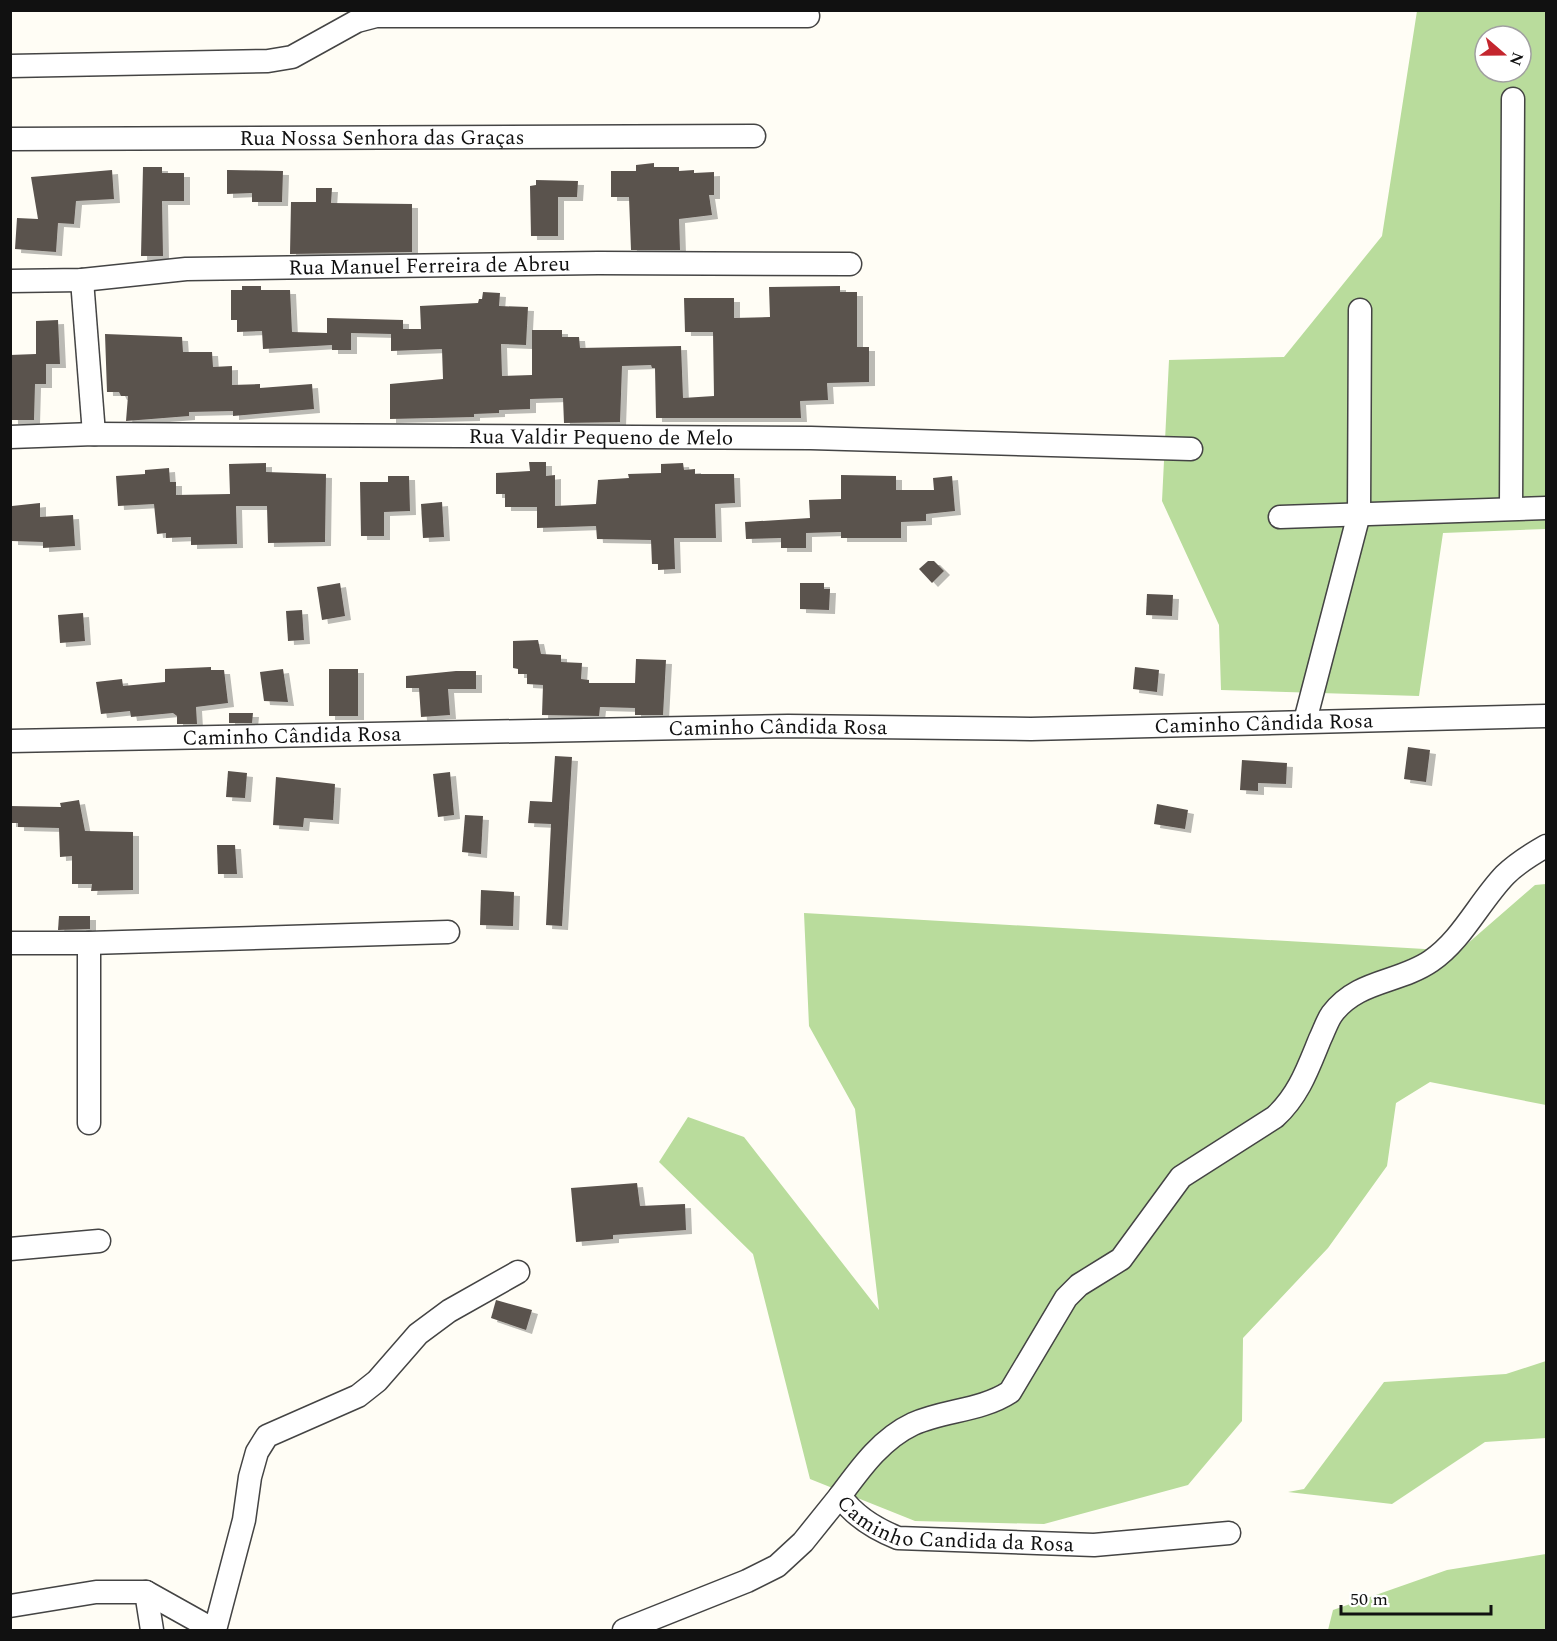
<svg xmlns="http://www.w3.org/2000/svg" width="1557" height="1641" font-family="Spectral,serif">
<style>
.forest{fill:#b9dc9c;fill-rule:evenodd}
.building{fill:#5a524d;filter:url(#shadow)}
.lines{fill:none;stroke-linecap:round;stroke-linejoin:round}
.minor-casing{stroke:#444;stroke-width:25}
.minor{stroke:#fff;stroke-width:22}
.labels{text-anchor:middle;stroke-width:6;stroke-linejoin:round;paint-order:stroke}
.street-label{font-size:21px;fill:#111;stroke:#fff}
</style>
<defs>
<filter id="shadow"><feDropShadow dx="6" dy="4" stdDeviation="0" flood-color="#0004"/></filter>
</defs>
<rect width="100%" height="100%" fill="#fffdf5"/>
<!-- forest -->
<g class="forest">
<path d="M1417,11H1546V529L1443,533L1419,696L1221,690L1219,625L1162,501L1169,360L1284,357L1382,236ZM1485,36H1521V72H1485Z"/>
<path d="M1546,884V1105L1430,1082L1396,1103L1387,1166L1328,1248L1243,1338L1242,1421L1188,1485L1044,1524L915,1521L810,1479L753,1254L659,1162L688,1117L744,1137L879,1310L855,1109L809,1026L804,913L1459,951L1535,885Z"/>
<path d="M1546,1361V1438L1485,1442L1392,1504L1288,1492L1304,1489L1384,1382L1506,1374Z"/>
<path d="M1546,1554V1630H1328L1333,1610L1447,1570Z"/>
</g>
<!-- building -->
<g class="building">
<path d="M654,163V167H679V171L694,170V173L714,172V195H709L712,215L679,219L680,250H631L629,197H611V171H636V165Z"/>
<path d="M143,167H162V173H184V201H162L163,256H141Z"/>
<path d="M112,170L114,199L76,201L74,224L58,223L56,252L15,249L17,218L38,219L31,177Z"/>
<path d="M227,170L283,171L282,202H252V193L227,194Z"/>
<path d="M536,180L578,181L577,197H558V236H531L530,186L536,185Z"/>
<path d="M316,188H332L331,203L412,204V252L290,254L291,202H316Z"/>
<path d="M242,286H261V290H290L292,332L327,333V318L403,320V329H421L420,306L478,303L479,299H482L483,292L500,293L499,306L528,307L526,345L501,344L502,376L532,375V330H562V337H579L580,348L681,346L683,398L714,396L713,332H685L684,298H734V318L770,317L769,287L840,286V292H857V347H869V382L827,383L828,400L800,401L801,418H656L655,368H652L651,365L622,366L620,422L564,423L563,398L530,399V409L499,410V413L474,414V417L390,419V384L443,379L442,349L391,351V334L351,333V350H332V345L263,349L262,331L237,332V320H231V290H242Z"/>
<path d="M58,320L60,364H46V384H35L34,420H12L10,355L36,354V321Z"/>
<path d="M105,334L182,337L183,352H212L213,367L232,366V385L260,384V388L312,384L314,409L233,416V411L189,412V416L126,421L128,396H121L119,392H107Z"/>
<path d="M529,462H546V476L555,475V506L596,504L598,480L629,478L628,474L661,473V464L683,463L684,470L695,469V474H734L735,503L715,504L716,538H674L675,569L658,570V564H652L651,540L597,539L596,526L537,528V507H505V494H496V473L530,471Z"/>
<path d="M266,463V472L326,474L325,542L268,543L267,506H236L237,544L191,545V537L166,538V533L157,534L154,504L118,506L116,476L145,474V470L169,468L170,482H176V495L230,494L229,464Z"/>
<path d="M841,475L896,476V490H934L933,478L952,476L955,511L926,514V521L901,522V538H841V532L806,533V548H781V538L746,539L745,522L810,518L809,500L841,499Z"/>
<path d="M388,476H409L410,511L384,512V536H361L360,482H388Z"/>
<path d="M442,502L444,537L423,538L421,504Z"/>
<path d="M40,503V517L73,515L75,546L43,548V542L12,541V506Z"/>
<path d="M928,561H934L944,571L932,583L919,569Z"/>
<path d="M340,583L345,616L322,620L317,587Z"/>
<path d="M800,583H824V589H830L829,610L800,609Z"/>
<path d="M1147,594L1173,595L1172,616L1146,615Z"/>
<path d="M302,610L304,640L288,641L286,611Z"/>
<path d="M83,613L85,641L60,643L58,615Z"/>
<path d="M538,640L541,654L561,655V662L582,663L581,679L589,680V683H635L636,659L666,660L663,715H635V708L600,707L599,716L542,715L543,685L527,684V674H518V669L513,668V641Z"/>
<path d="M211,667V670H224L228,703L196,707L197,724H177V716L173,713L131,717L130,711L101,714L96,682L122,679L123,686L165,682V669Z"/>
<path d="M1135,667L1159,670L1157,692L1133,689Z"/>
<path d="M283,669L288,702L264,701L260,672Z"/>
<rect x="329" y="669" width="29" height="47"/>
<path d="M456,671H476V689H448L450,715L421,717L419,688H406V676Z"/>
<path d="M229,713H253L252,723H229Z"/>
<path d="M1408,747L1430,750L1426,782L1404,779Z"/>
<path d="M555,756L572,757L562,926L546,925L551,824L528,823L530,801L552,802Z"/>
<path d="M1242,760L1287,763L1286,784L1258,783V791L1240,790Z"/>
<path d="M228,771L247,773L245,798L226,797Z"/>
<path d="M450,772L454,815L438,817L433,774Z"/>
<path d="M276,777L335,784L333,820L304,818L303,827L273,825Z"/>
<path d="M79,800L85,831L133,832V890L91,891L92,884H72V856L60,857L59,828L18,827V823H10V806L61,807L60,803Z"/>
<path d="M1157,804L1188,810L1185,829L1154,824Z"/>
<path d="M465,815L483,816L481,854L462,852Z"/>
<path d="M217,845H235L237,874H218Z"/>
<path d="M481,890L514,892L513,926L480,925Z"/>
<path d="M59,916H90V929L58,930Z"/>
<path d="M637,1183L640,1206L685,1204L686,1230L613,1235V1239L576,1242L571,1188Z"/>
<path d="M496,1300L532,1310L526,1330L491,1318Z"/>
</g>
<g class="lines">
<defs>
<g id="minor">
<path d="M10,66L268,61L292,57L357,21L376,16H808"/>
<path id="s1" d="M10,139L754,136"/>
<path d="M82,280L94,434"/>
<path id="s2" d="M10,281L82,280L186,269L598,263L850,264"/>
<path id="s3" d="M10,437L94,434L811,438L1191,449"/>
<path d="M1511,508L1513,99"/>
<path d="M1280,517L1546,508"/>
<path d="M1305,721L1359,514L1360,310"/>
<path id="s4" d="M10,741L788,726L1031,729L1546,716"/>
<path d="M10,943H89L448,932"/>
<path d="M89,1123V943"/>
<path d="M10,1249L99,1241"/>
<path d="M840,1496C860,1469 881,1439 913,1424C944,1410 981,1411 1010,1392L1066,1298L1079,1285L1121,1259L1181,1177L1275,1117C1299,1095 1308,1068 1320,1039C1324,1031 1327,1021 1332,1014C1357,980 1399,983 1431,961C1462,940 1479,902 1505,875C1517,863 1532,854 1546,846"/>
<path d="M146,1592L152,1630"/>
<path d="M10,1606L96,1592H146L214,1630"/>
<path d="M215,1630L244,1520L250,1477L257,1452L267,1436L358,1396L377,1381L418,1334L449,1311L518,1272"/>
<path id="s5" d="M624,1630L747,1581L777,1566L803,1542L840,1496C855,1517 875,1529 898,1538L1094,1545L1229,1533"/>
</g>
</defs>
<!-- minor casing -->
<use href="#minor" class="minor-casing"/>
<!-- minor -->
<use href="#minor" class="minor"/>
</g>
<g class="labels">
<!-- street labels -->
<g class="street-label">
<text dy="7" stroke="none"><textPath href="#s1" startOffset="372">Rua Nossa Senhora das Graças</textPath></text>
<text dy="7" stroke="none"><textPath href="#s2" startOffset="420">Rua Manuel Ferreira de Abreu</textPath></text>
<text dy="7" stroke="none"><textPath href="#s3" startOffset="591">Rua Valdir Pequeno de Melo</textPath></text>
<text dy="7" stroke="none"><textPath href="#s4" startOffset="1254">Caminho Cândida Rosa</textPath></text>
<text dy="7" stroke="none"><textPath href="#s4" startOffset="768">Caminho Cândida Rosa</textPath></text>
<text dy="7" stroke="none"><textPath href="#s4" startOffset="282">Caminho Cândida Rosa</textPath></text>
<text dy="7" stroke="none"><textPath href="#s5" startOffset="386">Caminho Candida da Rosa</textPath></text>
</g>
</g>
<!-- border -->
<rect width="1557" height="1641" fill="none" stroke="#111111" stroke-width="24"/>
<!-- north arrow -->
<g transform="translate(1503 54) rotate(110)"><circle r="28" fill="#ffffff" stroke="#a0a0a0" stroke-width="1.5"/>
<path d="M0-4.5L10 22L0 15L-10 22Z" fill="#c4262e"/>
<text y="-9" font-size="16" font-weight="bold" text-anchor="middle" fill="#111111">N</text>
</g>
<!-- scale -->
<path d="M1341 1605v9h150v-9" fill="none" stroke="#111111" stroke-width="3"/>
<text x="1350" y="1605" font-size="18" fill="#111111" stroke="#ffffff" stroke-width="4.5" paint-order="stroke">50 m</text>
</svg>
